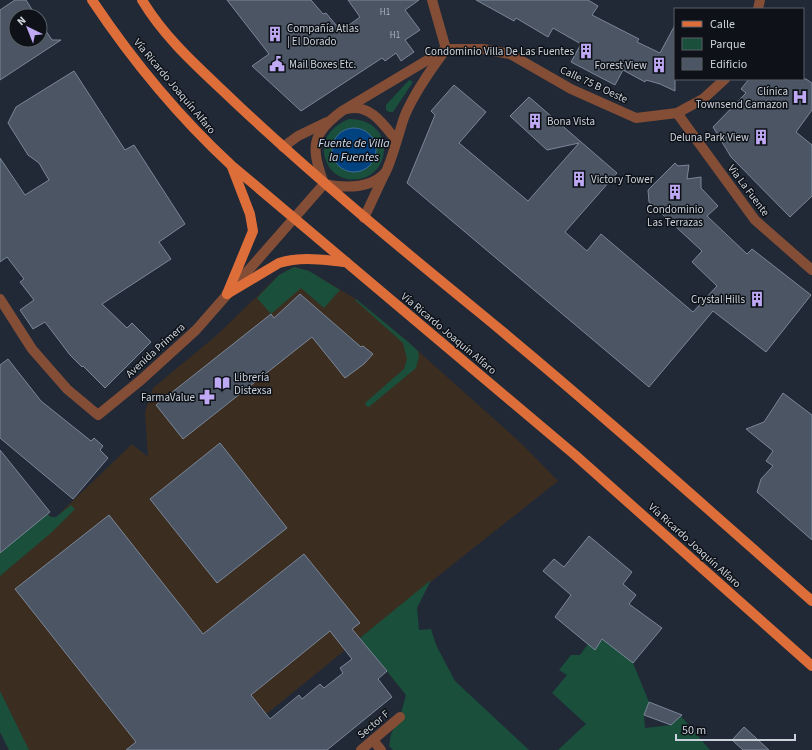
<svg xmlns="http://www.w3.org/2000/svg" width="812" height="750" font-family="'Source Sans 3',sans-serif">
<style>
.commercial{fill:#3c2d21}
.green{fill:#194f3b;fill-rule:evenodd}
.water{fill:#014281;stroke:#3e6d9c}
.building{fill:#4b5564;stroke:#7b8697;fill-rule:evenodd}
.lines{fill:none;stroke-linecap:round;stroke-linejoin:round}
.minor{stroke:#844e36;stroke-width:10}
.major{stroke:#dd6e3a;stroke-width:10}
.labels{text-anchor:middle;stroke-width:3;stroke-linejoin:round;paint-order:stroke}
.number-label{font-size:9px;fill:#acb3bd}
.poi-label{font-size:11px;fill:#ccd2db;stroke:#0e1218;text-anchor:end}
.street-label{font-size:11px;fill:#ccd2db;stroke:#0e1218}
.water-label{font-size:12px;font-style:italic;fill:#cddbee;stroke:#0e1218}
</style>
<rect width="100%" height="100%" fill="#212937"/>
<!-- commercial -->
<path class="commercial" d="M294,267L309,271L356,299L407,341L522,444L558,481L360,638L222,750H9L0,732V553L47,514L51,517H56L132,444L148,457L145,412L153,388L217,335L279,275Z"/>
<!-- green -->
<g class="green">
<path d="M409,80L413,82L393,112H389L386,110V105Z"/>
<path d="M349,119C400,119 392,186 347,179C339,177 331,172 328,165C317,144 329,127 349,119ZM354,128L372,138L376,151H332C334,137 341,130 354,128Z"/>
<path d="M294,267L309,271L340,290L324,308L301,288L271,314L257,298L279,275Z"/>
<path d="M356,299L407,341L418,351L419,356L416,368L369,407L366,406L365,403L404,369L407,359L403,343L355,300Z"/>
<path d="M71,505L75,509L52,532L0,576V553L47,514L51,517H56Z"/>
<path d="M431,580L417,608L419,630L431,629L436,645L455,681L529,750H393L389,746L391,734L400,717L406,695L360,638Z"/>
<path d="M608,632L616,650L633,663L649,702L644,715L645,728L671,725L681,716L710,750H558L586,724L552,693L567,675L559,670L571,655H580L588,644L595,649Z"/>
<path d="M0,691L29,750H9L0,732Z"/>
</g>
<!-- water -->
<circle class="water" cx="354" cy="150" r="22"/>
<!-- building -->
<g class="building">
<path d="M15,0H26L36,16H16V40H40V22L52,40H61L0,80V10Z"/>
<path d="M227,0H311L323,14L326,13L341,31L360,17L348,0H419L405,10L420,30L405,40L414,52L401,61L396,53L385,61L382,58L301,111L252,66L269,54Z"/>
<path d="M476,0H588L598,6L592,15L639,39L637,42L660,53L675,25V91L660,84L646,80L645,82L623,70L615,85L571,62L581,44L553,28L548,37L516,18L514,21Z"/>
<path d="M74,71L125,150L134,145L185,224L159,242L171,259L102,304L127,328L132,323L151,342L105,388L83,366L82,367L70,355L45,322L33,329L20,310L34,300L20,282L24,279L7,257L0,262V158L25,195L49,180L39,163L28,155L8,123L16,107Z"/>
<path d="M749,79H806L812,83V110L796,132L812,145V196L790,217L731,157L713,127L746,93L741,89Z"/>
<path d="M454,85L486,112L459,143L528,201L579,143L547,150L510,116L529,97L617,173L565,232L587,251L601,234L693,312L717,286L692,262L702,251L649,202L648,190L675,163L678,166L689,165L687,179L701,177V188L718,206L707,216L747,254L752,249L811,295L766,352L713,311L649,387L407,183L435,115L431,111Z"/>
<path d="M300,294L361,347L363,346L373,354L364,364L345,378L312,337L183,439L156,405L271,314L274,318Z"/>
<path d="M8,359L41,401L91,441L94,438L103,446L100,450L108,458L73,499L0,438V365Z"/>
<path d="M783,393L812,415V540L757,492L761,479L773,466L766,461L773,451L746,429L764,422Z"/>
<path d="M220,443L287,528L217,583L150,499Z"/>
<path d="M0,450L50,512L0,553Z"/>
<path d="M109,515L203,634L304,554L360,623L352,629L387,671L378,679L392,697L327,750H126L136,742L15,589ZM330,631L352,659L340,668L343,673L324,688L320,684L302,699L299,695L270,719L251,695Z"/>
<path d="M589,536L632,572L623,584L636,595L629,604L662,628L633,663L602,639L595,650L555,617L571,595L543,571L554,559L564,567Z"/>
<path d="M649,702L682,715L671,725L644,715Z"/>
<path d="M744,727L769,750H743L732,740Z"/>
</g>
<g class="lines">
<!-- minor -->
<g class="minor">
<path d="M432,0L446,49"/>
<path d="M758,9L760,0"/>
<path d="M446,49H483L510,54L571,89L636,118L677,113L703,99L725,79"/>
<path d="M347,109C370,103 384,125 396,140"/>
<path d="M677,113L755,220L812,270"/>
<path d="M283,147L298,136L327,122"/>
<path d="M324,184C311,147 310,135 342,111L446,49"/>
<path d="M324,184C344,188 370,189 385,173C390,167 401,125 405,115C415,92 429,72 444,52"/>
<path d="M364,218L385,173"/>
<path d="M0,299L32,349L67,389L98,415L141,380L196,330L324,184"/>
<path d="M373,740L381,750"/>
<path d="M361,750L400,717"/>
</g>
<!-- major -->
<g class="major">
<path d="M92,0C132,60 178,116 231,165L575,455L812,666"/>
<path d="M142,0C167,42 205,73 240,107C317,179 398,246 480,313C593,406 702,504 812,601"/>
<path d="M227,294L253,231L250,214L232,167"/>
<path d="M227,294L279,263C302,256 323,260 346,262"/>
</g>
</g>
<!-- icons -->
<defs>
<symbol id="building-bare" viewBox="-9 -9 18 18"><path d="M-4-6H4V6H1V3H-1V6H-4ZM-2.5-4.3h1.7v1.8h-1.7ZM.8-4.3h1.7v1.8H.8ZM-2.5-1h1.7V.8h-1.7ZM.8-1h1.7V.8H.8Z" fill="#bfa9f4" stroke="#0e1218" stroke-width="2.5" paint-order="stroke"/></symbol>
<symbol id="civic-bare" viewBox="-9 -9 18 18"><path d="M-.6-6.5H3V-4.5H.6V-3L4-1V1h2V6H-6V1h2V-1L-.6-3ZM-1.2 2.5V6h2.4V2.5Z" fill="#bfa9f4" stroke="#0e1218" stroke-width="2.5" paint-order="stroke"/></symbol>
<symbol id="hospital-bare" viewBox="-9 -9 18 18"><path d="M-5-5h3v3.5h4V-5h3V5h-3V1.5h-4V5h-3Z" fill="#bfa9f4" stroke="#0e1218" stroke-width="2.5" paint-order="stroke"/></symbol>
<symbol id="library-bare" viewBox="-9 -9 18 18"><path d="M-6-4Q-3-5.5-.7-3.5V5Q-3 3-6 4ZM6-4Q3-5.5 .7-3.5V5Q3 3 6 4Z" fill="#bfa9f4" stroke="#0e1218" stroke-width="2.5" paint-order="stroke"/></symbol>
<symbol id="pharmacy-bare" viewBox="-9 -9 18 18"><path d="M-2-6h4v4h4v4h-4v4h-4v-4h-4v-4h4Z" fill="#bfa9f4" stroke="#0e1218" stroke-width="2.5" paint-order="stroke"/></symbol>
</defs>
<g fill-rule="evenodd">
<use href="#building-bare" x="264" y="23" width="22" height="22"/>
<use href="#building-bare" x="575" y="40" width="22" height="22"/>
<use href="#civic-bare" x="266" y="53" width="22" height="22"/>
<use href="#building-bare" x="648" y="54" width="22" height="22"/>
<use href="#hospital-bare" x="789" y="86" width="22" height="22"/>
<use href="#building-bare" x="524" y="110" width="22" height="22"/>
<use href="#building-bare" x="750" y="126" width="22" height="22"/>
<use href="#building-bare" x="568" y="168" width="22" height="22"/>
<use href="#building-bare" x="664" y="181" width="22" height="22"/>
<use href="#building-bare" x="746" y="288" width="22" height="22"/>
<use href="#library-bare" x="211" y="372" width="22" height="22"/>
<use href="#pharmacy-bare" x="196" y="386" width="22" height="22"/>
</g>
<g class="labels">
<!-- number labels -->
<g class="number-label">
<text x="385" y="15">H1</text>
<text x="395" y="38">H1</text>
</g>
<!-- poi labels -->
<g class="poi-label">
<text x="287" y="32" text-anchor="start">Compañía Atlas<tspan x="287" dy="13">| El Dorado</tspan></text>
<text x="574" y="55">Condominio Villa De Las Fuentes</text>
<text x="289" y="68" text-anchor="start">Mail Boxes Etc.</text>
<text x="647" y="69">Forest View</text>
<text x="788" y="95">Clínica<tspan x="788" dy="13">Townsend Camazon</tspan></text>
<text x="547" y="125" text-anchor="start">Bona Vista</text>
<text x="749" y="141">Deluna Park View</text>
<text x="591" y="183" text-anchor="start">Victory Tower</text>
<text x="675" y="213" text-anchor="middle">Condominio<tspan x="675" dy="13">Las Terrazas</tspan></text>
<text x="745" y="303">Crystal Hills</text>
<text x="234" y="381" text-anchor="start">Librería<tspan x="234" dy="13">Distexsa</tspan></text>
<text x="195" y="401">FarmaValue</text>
</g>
<!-- street labels -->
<g class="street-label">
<text transform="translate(594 84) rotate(25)" y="4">Calle 75 B Oeste</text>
<text transform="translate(175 86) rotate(50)" y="4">Vía Ricardo Joaquín Alfaro</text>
<text transform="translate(749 190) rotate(53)" y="4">Via La Fuente</text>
<text transform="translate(449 333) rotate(40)" y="4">Vía Ricardo Joaquín Alfaro</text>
<text transform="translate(155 350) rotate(-42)" y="4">Avenida Primera</text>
<text transform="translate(695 545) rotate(42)" y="4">Vía Ricardo Joaquín Alfaro</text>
<text transform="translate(373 724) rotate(-40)" y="4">Sector F</text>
</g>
<!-- water labels -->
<g class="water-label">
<text x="354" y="147">Fuente de Villa<tspan x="354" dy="14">la Fuentes</tspan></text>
</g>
</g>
<!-- legend -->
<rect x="674" y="8" width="130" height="72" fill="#0e1218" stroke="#5a5f66"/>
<rect x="682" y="21" width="20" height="6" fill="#dd6e3a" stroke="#5a5f66"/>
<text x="710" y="28" font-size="12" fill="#ccd2db">Calle</text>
<rect x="682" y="38" width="20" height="12" fill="#194f3b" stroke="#5a5f66"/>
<text x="710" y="48" font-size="12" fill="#ccd2db">Parque</text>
<rect x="682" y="58" width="20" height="12" fill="#4b5564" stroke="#5a5f66"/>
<text x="710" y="68" font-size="12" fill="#ccd2db">Edificio</text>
<!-- north arrow -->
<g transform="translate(28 28) rotate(317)"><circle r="19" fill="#0e1218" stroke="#5a5f66"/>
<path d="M0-3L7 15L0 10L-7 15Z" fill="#bfa9f4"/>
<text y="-6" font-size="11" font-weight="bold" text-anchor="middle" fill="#ccd2db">N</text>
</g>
<!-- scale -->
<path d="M676 734v6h119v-6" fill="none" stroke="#ccd2db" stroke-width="2"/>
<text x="682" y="734" font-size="12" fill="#ccd2db" stroke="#0e1218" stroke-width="3" paint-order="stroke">50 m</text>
</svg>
